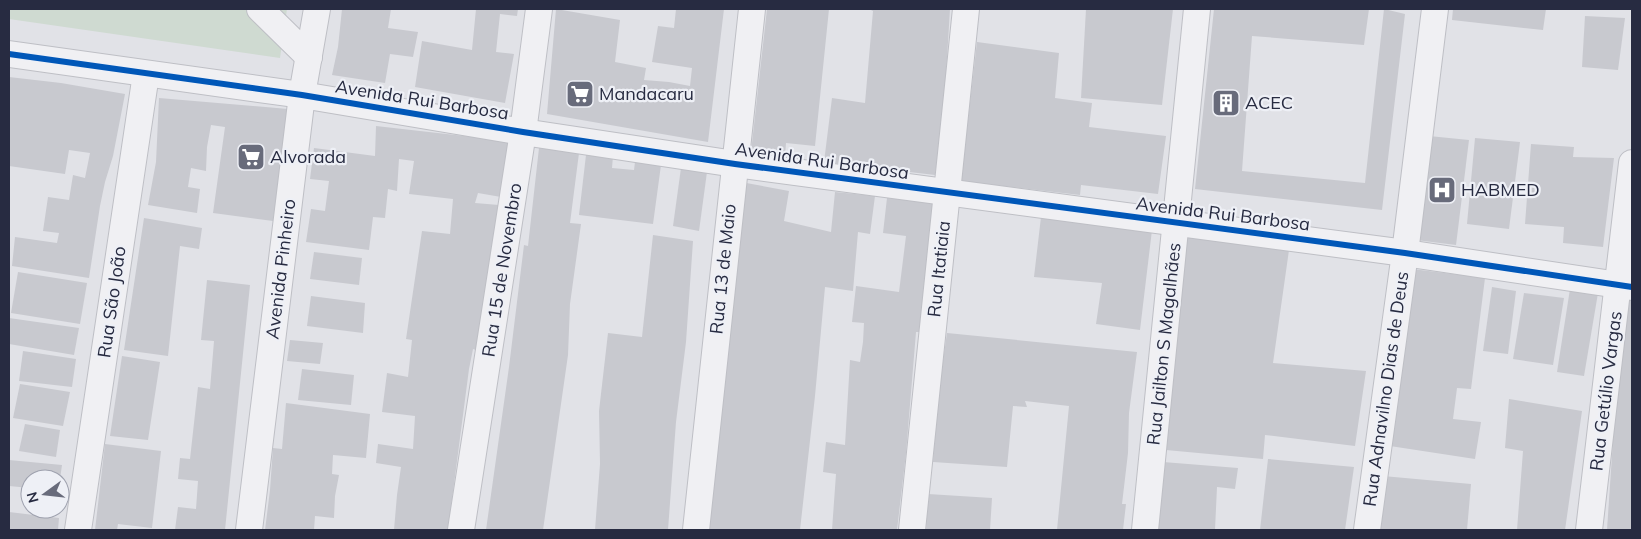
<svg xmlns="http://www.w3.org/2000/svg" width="1641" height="539" font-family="Mulish,sans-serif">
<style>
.green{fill:#cfdad1}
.building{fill:#c8c9cf}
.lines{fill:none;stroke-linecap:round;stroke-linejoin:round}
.minor-casing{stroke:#bebfc5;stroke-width:28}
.minor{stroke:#f0f0f3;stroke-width:26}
.cycleway-casing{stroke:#eef0f6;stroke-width:9}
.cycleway{stroke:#0057b8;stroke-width:6}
.labels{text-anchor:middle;stroke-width:4.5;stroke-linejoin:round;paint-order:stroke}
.poi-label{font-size:18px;fill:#272b41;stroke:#eef0f6;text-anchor:start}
.street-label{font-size:18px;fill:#272b41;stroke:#eef0f6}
</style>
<rect width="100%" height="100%" fill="#e1e2e7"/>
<!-- green -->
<path class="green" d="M9,9H287L280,58L9,19Z"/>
<!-- building -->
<g class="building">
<path d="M342,9H391L388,28L418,32L413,57L390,54L385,83L332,75L338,47Z"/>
<path d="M476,9H518L517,16L500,14L496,52L514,54L505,103L415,87L422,41L472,50Z"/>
<path d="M556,9L620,20L615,62L646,68L644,80L669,82L690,86L692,68L652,62L658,26L674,28L676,9H724L708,142L547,114Z"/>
<path d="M767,9H829L815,146L786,143L785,156L751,152Z"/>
<path d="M869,9H950L944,108L935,175L824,162L832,98L865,103L873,11Z"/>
<path d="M1086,9H1173L1162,105L1081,98Z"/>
<path d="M1214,9H1369L1364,45L1252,36L1242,171L1365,183L1384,9L1405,14L1382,210L1195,189Z"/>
<path d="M1453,9H1546L1543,30L1452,20Z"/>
<path d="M1585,16L1625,18L1618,70L1582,67Z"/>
<path d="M977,42L1059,53L1055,98L1092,103L1089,127L1166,136L1158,194L1081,185L1080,195L961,181Z"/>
<path d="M9,77L61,83L125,94L113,156L105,182L100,206L89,278L12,266L15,237L57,243L59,233L43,231L48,197L69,200L73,175L85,178L90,153L69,150L65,174L9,166Z"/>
<path d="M159,98L288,109L273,221L213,213L225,127L211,125L207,147L206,171L191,168L188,187L200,189L197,213L148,205L156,162Z"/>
<path d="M376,126L508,141L501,197L478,193L475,203L499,205L476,350L473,349L469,369L448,530H394L397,495L401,467L376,463L378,444L413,449L415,416L382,412L387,373L408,377L412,340L406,339L422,231L450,234L453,199L409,194L414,161L399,159L397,191L388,189L385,218L373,217L369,250L306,242L311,209L325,211L329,181L310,179L314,148L375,156Z"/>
<path d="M1429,136L1469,140L1456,245L1416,240Z"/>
<path d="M1475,138L1520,142L1509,229L1467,224Z"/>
<path d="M1531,144L1574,147L1573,157L1614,158L1603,247L1563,243L1564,227L1525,224Z"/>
<path d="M539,148L579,153L570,223L581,224L570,304L568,355L543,530H486L509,367L524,245L528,246Z"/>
<path d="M586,155L613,156L612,168L634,170L635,162L661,165L653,224L579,215Z"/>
<path d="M681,168L707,172L699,231L673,226Z"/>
<path d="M741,182L789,191L784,221L831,232L835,192L875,196L870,234L858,232L853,291L825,287L815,396L800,530H708Z"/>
<path d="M887,198L935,203L920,332H916L906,453L897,530H832L836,474L823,472L826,442L845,445L850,360L860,362L863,342L864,323L852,322L856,286L899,292L906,236L883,233Z"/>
<path d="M1041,217L1152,230L1140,330L1096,324L1102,283L1034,277Z"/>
<path d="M144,218L202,228L199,249L180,246L168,356L124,350Z"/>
<path d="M653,235L693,241L686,342L676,422L668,530H595L600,464L599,411L608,333L642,337Z"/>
<path d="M1185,237L1289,250L1273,363L1366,371L1355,446L1265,435L1263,459L1166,450Z"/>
<path d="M314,252L362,258L359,285L310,279Z"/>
<path d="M1412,269L1485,278L1471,389L1457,388L1453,419L1481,422L1475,459L1390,446Z"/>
<path d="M18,272L87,283L80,324L11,313Z"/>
<path d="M207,280L250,285L225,530H175L178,507L196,509L198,481L178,479L180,458L190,459L198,387L210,389L214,341L201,340Z"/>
<path d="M1492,287L1516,291L1508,354L1483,351Z"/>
<path d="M1570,289L1598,293L1584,376L1557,372Z"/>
<path d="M1524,293L1564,298L1553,365L1513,359Z"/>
<path d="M1627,294H1632V530H1607L1617,381Z"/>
<path d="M311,296L365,303L363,333L307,326Z"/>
<path d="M9,318L79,328L74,355L9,344Z"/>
<path d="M947,333L1137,352L1129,413L1128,453L1122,504H1126L1123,530H1057L1069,406L1025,401L1027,407L1013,406L1007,467L933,462L937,402Z"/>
<path d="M290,340L323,343L320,364L287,361Z"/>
<path d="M23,351L76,359L72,387L19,381Z"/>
<path d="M122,356L160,362L148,440L110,436Z"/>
<path d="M302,369L354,375L351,405L298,400Z"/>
<path d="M20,384L70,392L63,426L13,418Z"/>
<path d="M1509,399L1582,411L1565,530H1517L1523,451L1505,448Z"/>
<path d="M286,403L370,414L366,458L333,455L332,474L339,475L335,496L334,518L315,516L314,530H265L270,490L273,448L282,449Z"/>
<path d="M25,424L60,430L56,457L19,451Z"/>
<path d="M105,444L161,451L152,528L118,524L117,530H95Z"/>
<path d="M1268,459L1354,467L1345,530H1260Z"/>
<path d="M9,460L62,465L60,479H30V488L9,486Z"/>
<path d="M1163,462L1238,468L1235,489L1217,487L1215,530H1156Z"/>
<path d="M1383,476L1471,484L1467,530H1377Z"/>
<path d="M928,494L992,498L990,530H926Z"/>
<path d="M9,512L59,518L58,530H9Z"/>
</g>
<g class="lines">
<defs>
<g id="minor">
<path d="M260,9L309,57"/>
<path d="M9,54L302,95L523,132L735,164L1405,253L1632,287"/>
<path d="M78,530L146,74"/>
<path d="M249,530L302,95L317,9"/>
<path d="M461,530L523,132L539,9"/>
<path d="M696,530L752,9"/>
<path d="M912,530L966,9"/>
<path d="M1145,530L1197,9"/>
<path d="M1367,530L1405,253L1435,9"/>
<path d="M1589,530L1632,163"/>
</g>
</defs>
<!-- minor casing -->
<use href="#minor" class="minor-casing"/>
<!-- minor -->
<use href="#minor" class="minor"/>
<defs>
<path id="cycleway" d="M9,54L302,95L523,132L735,164L1405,253L1632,287"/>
</defs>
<!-- cycleway casing -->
<use href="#cycleway" class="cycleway-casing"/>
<!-- cycleway -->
<use href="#cycleway" class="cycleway"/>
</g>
<!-- icons -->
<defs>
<symbol id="supermarket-square" viewBox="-11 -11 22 22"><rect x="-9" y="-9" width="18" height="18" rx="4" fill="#686b7b" stroke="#eef0f6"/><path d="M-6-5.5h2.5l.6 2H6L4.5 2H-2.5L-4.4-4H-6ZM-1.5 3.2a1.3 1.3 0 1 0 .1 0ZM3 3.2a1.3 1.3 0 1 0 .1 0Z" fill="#fff"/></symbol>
<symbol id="building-square" viewBox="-11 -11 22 22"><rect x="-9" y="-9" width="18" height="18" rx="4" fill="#686b7b" stroke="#eef0f6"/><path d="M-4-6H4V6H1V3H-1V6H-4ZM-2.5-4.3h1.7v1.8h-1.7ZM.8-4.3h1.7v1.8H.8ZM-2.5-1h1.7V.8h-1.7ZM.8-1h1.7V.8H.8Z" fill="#fff"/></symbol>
<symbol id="hospital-square" viewBox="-11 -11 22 22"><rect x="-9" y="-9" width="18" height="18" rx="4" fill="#686b7b" stroke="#eef0f6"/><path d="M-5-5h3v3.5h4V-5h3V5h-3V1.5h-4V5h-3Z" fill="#fff"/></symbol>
</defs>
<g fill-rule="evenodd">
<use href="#supermarket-square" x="564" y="78" width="32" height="32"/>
<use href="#building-square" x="1210" y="87" width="32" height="32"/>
<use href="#supermarket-square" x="235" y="141" width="32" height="32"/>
<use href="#hospital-square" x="1426" y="174" width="32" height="32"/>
</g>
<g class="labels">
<!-- poi labels -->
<g class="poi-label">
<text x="599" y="100">Mandacaru</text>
<text x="1245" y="109">ACEC</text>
<text x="270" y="163">Alvorada</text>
<text x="1461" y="196">HABMED</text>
</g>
<!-- street labels -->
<g class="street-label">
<text transform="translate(422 100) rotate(9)" y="6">Avenida Rui Barbosa</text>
<text transform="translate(822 161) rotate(8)" y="6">Avenida Rui Barbosa</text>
<text transform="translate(1223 214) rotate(7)" y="6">Avenida Rui Barbosa</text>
<text transform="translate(281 269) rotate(-83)" y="6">Avenida Pinheiro</text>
<text transform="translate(723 269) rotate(-84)" y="6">Rua 13 de Maio</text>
<text transform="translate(939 269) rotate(-84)" y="6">Rua Itatiaia</text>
<text transform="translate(502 270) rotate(-81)" y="6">Rua 15 de Novembro</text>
<text transform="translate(112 302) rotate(-82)" y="6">Rua São João</text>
<text transform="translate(1164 344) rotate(-84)" y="6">Rua Jailton S Magalhães</text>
<text transform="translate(1386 389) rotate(-82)" y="6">Rua Adnavilno Dias de Deus</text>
<text transform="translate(1606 391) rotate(-83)" y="6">Rua Getúlio Vargas</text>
</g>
</g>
<!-- border -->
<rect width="1641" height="539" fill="none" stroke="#272b41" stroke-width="20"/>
<!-- north arrow -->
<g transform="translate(45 494) rotate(255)"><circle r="24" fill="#eef0f6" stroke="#9ea1ae"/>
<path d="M0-4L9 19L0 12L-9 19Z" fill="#686b7b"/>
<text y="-8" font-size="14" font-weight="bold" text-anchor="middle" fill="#272b41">N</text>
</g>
</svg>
